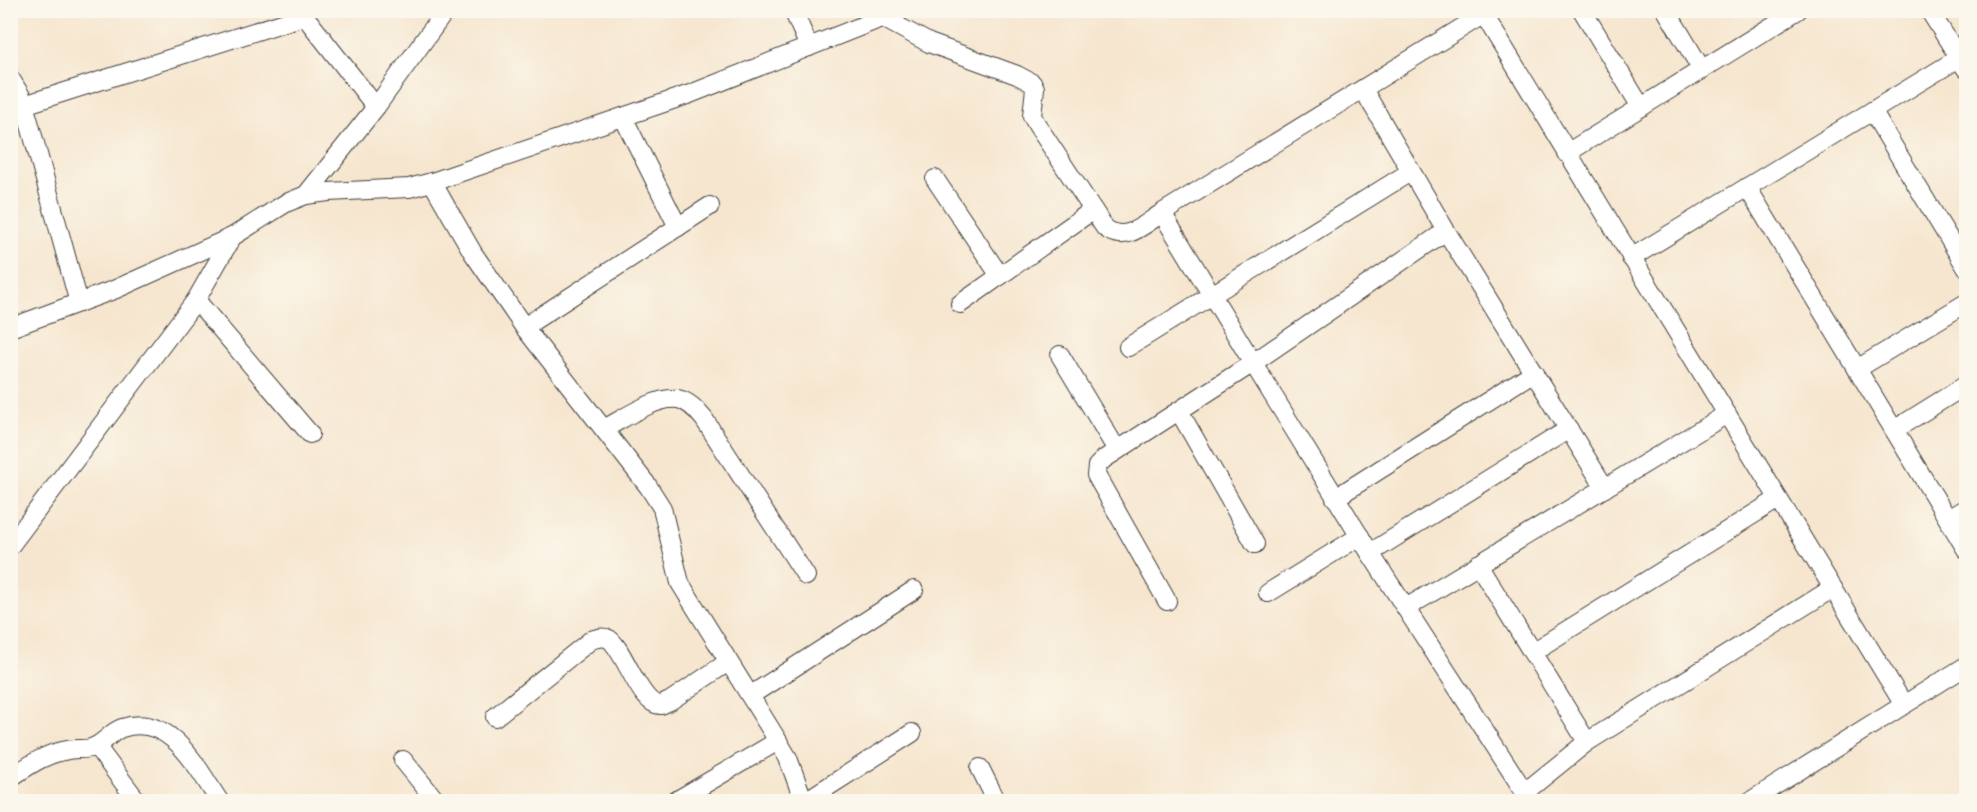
<svg xmlns="http://www.w3.org/2000/svg" width="1977" height="812" font-family="'Libre Bodoni',serif">
<style>
.lines{fill:none;stroke-linecap:round;stroke-linejoin:round}
.minor-casing{stroke:#3d3a37;stroke-width:20}
.minor{stroke:#fff;stroke-width:18}
</style>
<rect width="100%" height="100%" fill="#fbf7ec"/>
<filter id="ink" filterUnits="userSpaceOnUse"><feTurbulence type="fractalNoise" baseFrequency=".0167" numOctaves="2"/><feDisplacementMap in="SourceGraphic" scale="12" xChannelSelector="R" yChannelSelector="G"/><feConvolveMatrix kernelMatrix="1 2 1 2 8 2 1 2 1" color-interpolation-filters="sRGB"/></filter>
<filter id="wash" filterUnits="userSpaceOnUse"><feTurbulence type="fractalNoise" baseFrequency=".008" numOctaves="4" result="noise"/><feDisplacementMap in="SourceGraphic" scale="24" xChannelSelector="R" yChannelSelector="G"/><feGaussianBlur stdDeviation="1.35" result="paint"/><feColorMatrix in="noise" values="0 0 0 0 0 0 0 0 0 0 0 0 0 0 0 0 0 1.4 0 .05"/><feComposite in="paint" operator="in"/></filter>
<g filter="url(#wash)">
<rect width="100%" height="100%" fill="#f6e6cf"/>
</g>
<g filter="url(#ink)">
<g class="lines">
<defs>
<g id="minor">
<path d="M300,10L376,107"/>
<path d="M793,10L809,47"/>
<path d="M1481,10L1904,705"/>
<path d="M1582,10L1641,107"/>
<path d="M1666,10L1702,70"/>
<path d="M1929,10L1966,69"/>
<path d="M883,18L929,43L1017,75L1032,83L1035,88L1032,116L1037,125L1105,228C1125,244 1143,225 1162,213"/>
<path d="M10,78L21,96L28,118L79,303"/>
<path d="M1363,89L1446,231L1605,488"/>
<path d="M24,105L304,16"/>
<path d="M1872,111L1966,267"/>
<path d="M623,117L678,227"/>
<path d="M1567,153L1798,10"/>
<path d="M935,179L1000,276"/>
<path d="M432,182L473,253L524,327L648,486L662,508L680,583L778,741L788,758L804,802"/>
<path d="M1747,187L1966,549"/>
<path d="M306,195L376,107L446,10"/>
<path d="M1446,231L1253,363L1162,213L1484,14"/>
<path d="M1631,258L1959,58"/>
<path d="M196,300L310,434"/>
<path d="M960,304L1093,210"/>
<path d="M524,327L710,206"/>
<path d="M10,328L116,289L232,237L286,203L306,195L328,192L409,188L432,182L690,94L902,10"/>
<path d="M1128,347L1410,172"/>
<path d="M1060,355L1117,450"/>
<path d="M1857,369L1966,303"/>
<path d="M1179,411L1255,544"/>
<path d="M604,429C623,419 656,396 678,399C689,401 697,411 704,419L806,576"/>
<path d="M1894,430L1966,385"/>
<path d="M1335,498L1534,372"/>
<path d="M1948,519L1966,508"/>
<path d="M10,546L196,300L232,237"/>
<path d="M1370,553L1569,429"/>
<path d="M1478,564L1587,742"/>
<path d="M1268,593L1360,536"/>
<path d="M1167,601L1096,475L1097,466L1104,459L1253,363L1370,553L1531,802"/>
<path d="M1406,608L1727,414"/>
<path d="M1532,652L1778,499"/>
<path d="M751,695L914,590"/>
<path d="M495,717L591,640C597,638 603,636 609,639C625,650 640,706 661,705C664,704 667,702 670,701L728,662"/>
<path d="M96,746L138,802"/>
<path d="M403,760L437,802"/>
<path d="M980,768L997,802"/>
<path d="M10,778C28,766 46,753 68,750C76,748 84,750 91,748C103,745 110,732 122,728C171,712 197,768 220,802"/>
<path d="M1525,792L1587,742L1833,588"/>
<path d="M674,802L778,741"/>
<path d="M804,802L912,733"/>
<path d="M1749,802L1966,666"/>
</g>
</defs>
<!-- minor casing -->
<use href="#minor" class="minor-casing"/>
<!-- minor -->
<use href="#minor" class="minor"/>
</g>
</g>
<!-- margin -->
<rect width="1977" height="812" fill="none" stroke="#fbf7ec" stroke-width="36"/>
</svg>
